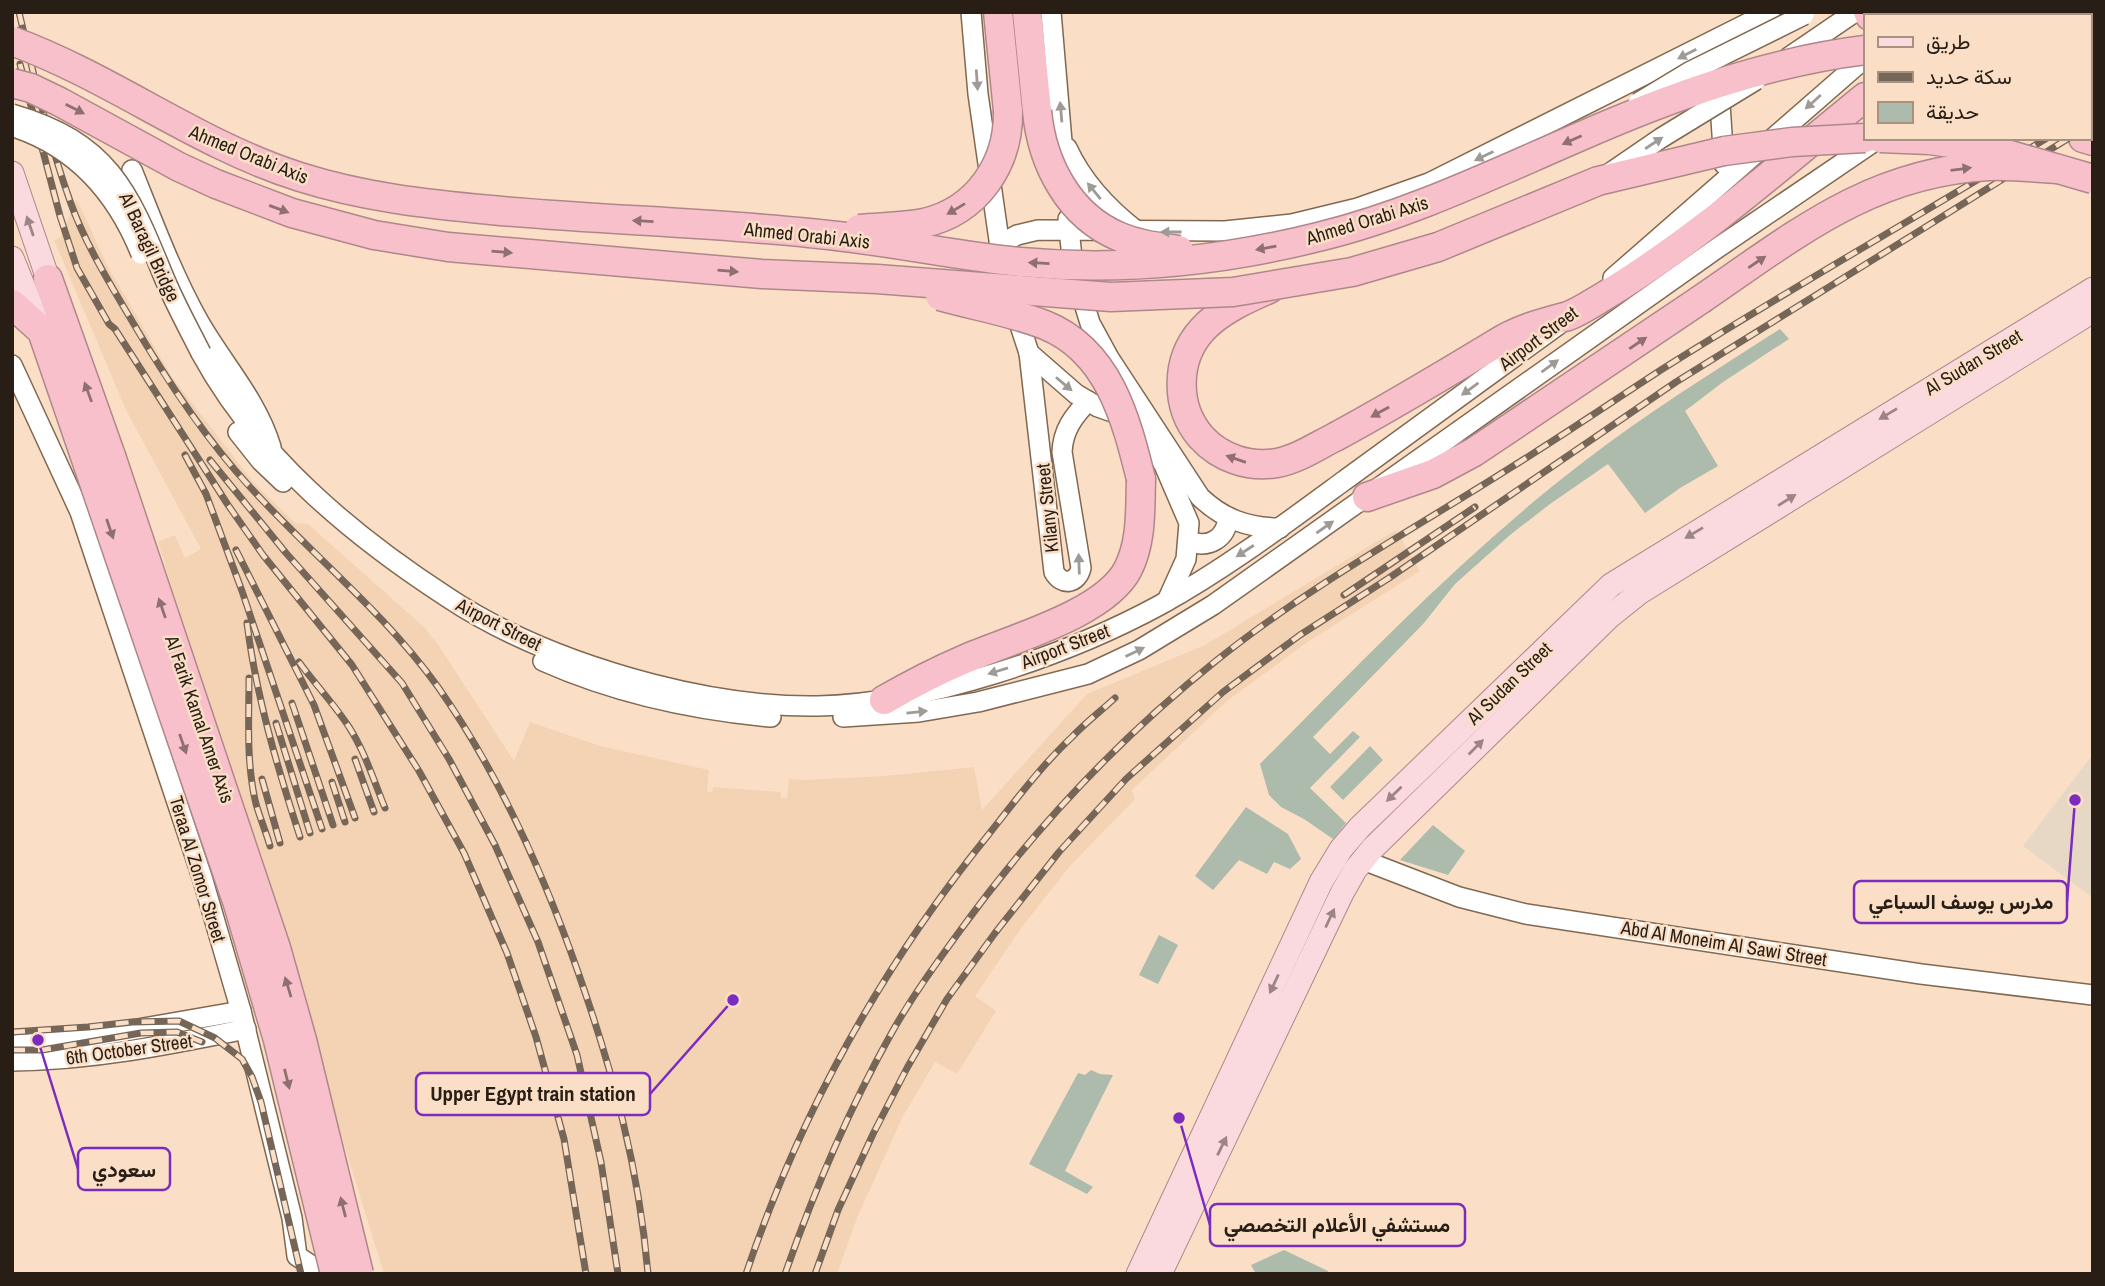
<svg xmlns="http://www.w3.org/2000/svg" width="2105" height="1286" font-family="'Archivo Narrow',Vazirmatn,sans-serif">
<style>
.built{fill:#f4d3b5}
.education{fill:#e7d8c5}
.green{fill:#acbbab}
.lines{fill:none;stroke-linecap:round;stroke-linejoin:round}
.minor-casing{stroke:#806851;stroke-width:22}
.major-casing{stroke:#af878b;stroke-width:25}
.highway-casing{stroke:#af878b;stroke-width:31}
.minor{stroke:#fff;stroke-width:19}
.major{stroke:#fad9df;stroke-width:23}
.highway{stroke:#f7c0ca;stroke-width:28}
.rail-casing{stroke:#766657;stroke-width:7}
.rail{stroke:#fadfc6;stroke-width:4.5;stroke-dasharray:13;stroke-linecap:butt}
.minor-bridge-casing{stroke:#806851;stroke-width:22;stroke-linecap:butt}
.highway-bridge-casing{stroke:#af878b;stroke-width:31;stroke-linecap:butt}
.minor-bridge{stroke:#fff;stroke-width:19}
.highway-bridge{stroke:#f7c0ca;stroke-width:28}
.oneway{fill:#9e9a96}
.oneway2{fill:#906f70}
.oneway3{fill:#9c8584}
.labels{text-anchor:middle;stroke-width:5;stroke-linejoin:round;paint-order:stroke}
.street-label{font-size:19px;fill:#281e15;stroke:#fadfc6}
.leader{fill:none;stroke:#7b2cbf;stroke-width:2.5}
.callout-dot{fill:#7b2cbf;stroke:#fadfc6;stroke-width:2.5}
.callout{fill:#fadfc6;stroke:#7b2cbf;stroke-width:2.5}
.callout-label{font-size:21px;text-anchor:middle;font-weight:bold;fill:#281e15}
</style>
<rect width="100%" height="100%" fill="#fadfc6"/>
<!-- built -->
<path class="built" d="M77,199L107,265L172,377L254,483L295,523L308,524L424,627L437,643L514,761L530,722L600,746L709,770L707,792H712L713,787L781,792V798H787L789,779L803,780L884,776L974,767L982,810L1087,694L1205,645L1396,530L1420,571L1306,643L1227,701L1132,790L1135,799L1070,866L1022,927L975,996L996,1011L957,1074L935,1062L903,1116L857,1218L837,1274H384L158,542L175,535L185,558L201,549L126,410L54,240L60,238Z"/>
<!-- education -->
<path class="education" d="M2093,754V898L2023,846Z"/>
<!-- green -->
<g class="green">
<path d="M1780,329L1789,339L1723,382L1685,411L1718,466L1680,488L1645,513L1608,464L1550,504L1510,535L1455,584L1424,623L1313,737L1330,754L1353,731L1360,737L1310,788L1346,823L1333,839L1304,819L1281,807L1269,795L1260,764C1363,660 1466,552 1582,463C1645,414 1713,372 1780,329Z"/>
<path d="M1370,746L1383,760L1343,800L1330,787Z"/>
<path d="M1246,807L1288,834L1301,859L1290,869L1274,862L1267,874L1239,860L1213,890L1195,876Z"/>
<path d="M1433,825L1465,851L1448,875L1400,860Z"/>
<path d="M1159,935L1178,945L1158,984L1139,975Z"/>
<path d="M1091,1070L1100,1074L1113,1075L1065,1171L1093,1187L1087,1194L1029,1164L1078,1073L1085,1075Z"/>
<path d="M1284,1250L1328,1271L1329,1274H1256L1251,1265Z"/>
</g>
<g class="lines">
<defs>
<g id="minor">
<path d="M971,12L978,94L1001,254"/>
<path d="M1051,12L1066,189"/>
<path d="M1926,16L1931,12"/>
<path d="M2037,16V12"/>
<path d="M2056,16L2061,12"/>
<path d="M1789,57L1855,12"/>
<path d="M1719,89L1724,164"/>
<path d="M1067,148C1083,183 1108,209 1138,232"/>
<path d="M132,170C153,222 172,274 199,322C223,364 257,400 271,447"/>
<path d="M1068,219L1073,267L1090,323L1109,358L1200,497C1223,519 1248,528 1280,528"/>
<path d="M999,245L1017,235L1038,230L1225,231L1292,224L1358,208L1429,183L1770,12"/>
<path d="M1613,278L1865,58"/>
<path d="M1014,307L1029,353L1076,394L1098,407L1132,419L1144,431L1164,465L1189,523L1186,559L1167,601"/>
<path d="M201,353C257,456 350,534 447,597C510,639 580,665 652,684C706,698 762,707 818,706C925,704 1066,656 1160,605C1225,569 1285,524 1345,480C1416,428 1487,376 1558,325"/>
<path d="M1029,353L1054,572C1062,586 1077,584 1081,568L1062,452C1063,430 1073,417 1088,401"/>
<path d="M12,365L80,512L202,877L241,1011L292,1218L297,1256L315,1268H345"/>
<path d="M238,432L261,461L283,482"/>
<path d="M1189,541C1208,549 1226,539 1228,518"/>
<path d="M543,661C615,693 693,710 771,717"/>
<path d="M843,717L919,712L978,702L1088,674L1139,650L1213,605L1716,249L1878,139"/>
<path d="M1363,860L1459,897L1526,914L1921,974L2093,995"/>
<path d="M12,1045L75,1040L241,1011"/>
<path d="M12,1061C92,1060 168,1045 246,1029"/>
</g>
<g id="major">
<path d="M12,173L48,279"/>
<path d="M12,258L40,327"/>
<path d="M1138,1274L1321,882L1341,849L1360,827L1611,585L2093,289"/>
<path d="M1160,1274L1342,893L1355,870L1372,849L1609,617L1639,593L2093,311"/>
</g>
<g id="highway">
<path d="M998,12L1008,111"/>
<path d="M1027,12L1037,111"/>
<path d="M1868,12L1870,16"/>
<path d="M1901,12L1904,16"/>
<path d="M1965,16L1969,12"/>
<path d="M2089,80L2093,81"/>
<path d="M2083,138L2093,141"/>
<path d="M48,279L111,456"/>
<path d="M1269,289C1246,299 1219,311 1202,330C1175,360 1175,407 1201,437C1220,458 1249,468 1277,463C1298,459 1317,446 1335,437C1389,408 1442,376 1495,344C1518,329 1542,323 1568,316C1579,312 1591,304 1601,298C1696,241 1779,167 1865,97"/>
<path d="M12,304L42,331L88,465"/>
<path d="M1367,497L1433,474L1474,452L1700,300"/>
<path d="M884,700C910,685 937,671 965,659C1011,639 1105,614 1128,569C1142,541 1140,510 1141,479"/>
</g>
</defs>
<!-- minor casing -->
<use href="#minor" class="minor-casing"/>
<!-- major casing -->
<use href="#major" class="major-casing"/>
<!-- highway casing -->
<use href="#highway" class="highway-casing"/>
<!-- minor -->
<use href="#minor" class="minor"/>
<!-- major -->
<use href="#major" class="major"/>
<!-- highway -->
<use href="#highway" class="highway"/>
<defs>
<g id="rail">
<path d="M19,12C34,76 48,139 70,201C84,241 107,279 129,316C164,376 203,436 250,487C312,555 384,612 438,687C499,774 543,872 578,972C613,1072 639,1168 648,1274"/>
<path d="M20,64L60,216L77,268L109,324L115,329L228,505L263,555L352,665L419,771L464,853L507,953L536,1037L564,1139L586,1274"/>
<path d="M2089,112L2093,110"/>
<path d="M2089,126L2093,123"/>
<path d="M185,455L206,494L242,591L322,829"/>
<path d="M210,460L286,553L402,683L449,759L495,845L538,942L577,1055L601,1162L618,1274"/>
<path d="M236,550L314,705L355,818"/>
<path d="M1344,595L1475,507"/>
<path d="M247,623C256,696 277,766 300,837"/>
<path d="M299,662C315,684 334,704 349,727C365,752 374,781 385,808"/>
<path d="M249,678C249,720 246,763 256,804C260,818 266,832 270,846"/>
<path d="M292,703L333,825"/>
<path d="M276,723L310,833"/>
<path d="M355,759L374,812"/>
<path d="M262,779L280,843"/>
<path d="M332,782L345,822"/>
<path d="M12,1032L88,1027L132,1022L179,1021L215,1038L242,1059L252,1077L261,1102L301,1274"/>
<path d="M12,1050H42L141,1033L177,1032L202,1042"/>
<path d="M746,1274C800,1113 882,966 989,834C1015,801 1041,766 1072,737C1085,723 1101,711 1115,698"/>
<path d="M785,1274C814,1191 848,1111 891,1034C911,998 935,965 959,932C1033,830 1119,738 1217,660C1308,587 1412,530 1510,468C1562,436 1613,401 1664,368C1790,289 1920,215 2047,138"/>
<path d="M815,1274L838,1210L873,1134L907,1068L947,999L995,933L1059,852L1126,779L1223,692L1300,635L1389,578L1676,382L2069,138"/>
</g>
</defs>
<!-- rail casing -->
<use href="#rail" class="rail-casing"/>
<!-- rail -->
<use href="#rail" class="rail"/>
<defs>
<g id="minor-bridge">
<path d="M1638,103L1691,71L1804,15"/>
<path d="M12,114C108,142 128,189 163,275C174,302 188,327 201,353"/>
<path d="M17,128C78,149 117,194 141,254"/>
<path d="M1607,175L1661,138L1756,80"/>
</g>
<g id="highway-bridge">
<path d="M12,41C113,78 198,145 300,177C363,197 426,204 491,210C597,220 703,222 809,233C880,239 949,255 1020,262C1119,271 1222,261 1318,237C1409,215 1493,174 1579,137C1670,97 1767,62 1865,50"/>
<path d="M12,83L31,88L60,102L179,167L216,184L292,213L374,235L448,247L762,274L877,279L1111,297L1233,292L1352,272L1438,247L1598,181L1724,151L1792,142L1865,138"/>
<path d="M1037,111C1042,164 1069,216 1120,237C1139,245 1159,247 1179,250"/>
<path d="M2089,113L2093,114"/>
<path d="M1880,138L1929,140L1982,147L2093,179"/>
<path d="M859,229C880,227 903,227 924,223C977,211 1009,164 1008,111"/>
<path d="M940,296C975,306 1012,312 1045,325C1109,351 1126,419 1141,479"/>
<path d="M1700,300C1794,236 1870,172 1989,166C2012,165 2035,168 2058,169"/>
<path d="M111,456L276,948L302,1040L359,1274"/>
<path d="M88,465L238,904L278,1040L335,1274"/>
</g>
</defs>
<!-- minor-bridge casing -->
<use href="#minor-bridge" class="minor-bridge-casing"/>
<!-- highway-bridge casing -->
<use href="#highway-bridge" class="highway-bridge-casing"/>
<!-- minor-bridge -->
<use href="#minor-bridge" class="minor-bridge"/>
<!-- highway-bridge -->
<use href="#highway-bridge" class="highway-bridge"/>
</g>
<!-- one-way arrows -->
<defs><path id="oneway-solid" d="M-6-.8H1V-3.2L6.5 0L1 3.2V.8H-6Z" transform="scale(1.75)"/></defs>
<g class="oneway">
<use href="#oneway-solid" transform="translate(1687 54) rotate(153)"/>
<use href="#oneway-solid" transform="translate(977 80) rotate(86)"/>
<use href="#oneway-solid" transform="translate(1813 102) rotate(138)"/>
<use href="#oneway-solid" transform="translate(1061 112) rotate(-95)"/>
<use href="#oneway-solid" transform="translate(1654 143) rotate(-33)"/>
<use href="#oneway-solid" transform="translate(1484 156) rotate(154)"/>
<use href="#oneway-solid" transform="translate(1094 191) rotate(-129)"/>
<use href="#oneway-solid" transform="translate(1171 232) rotate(-180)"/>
<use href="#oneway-solid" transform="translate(1550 366) rotate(-36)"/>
<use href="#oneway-solid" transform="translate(1064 384) rotate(40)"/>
<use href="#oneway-solid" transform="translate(1470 389) rotate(144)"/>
<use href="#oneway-solid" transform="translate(1325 527) rotate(-35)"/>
<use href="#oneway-solid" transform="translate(1245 551) rotate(147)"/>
<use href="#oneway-solid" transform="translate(1079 564) rotate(-92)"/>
<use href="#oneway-solid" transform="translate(1135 652) rotate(-26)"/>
<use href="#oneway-solid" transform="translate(998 671) rotate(163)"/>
<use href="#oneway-solid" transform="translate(917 712) rotate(-6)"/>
</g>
<g class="oneway2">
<use href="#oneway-solid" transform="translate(75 109) rotate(27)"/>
<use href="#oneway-solid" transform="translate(1572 140) rotate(156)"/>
<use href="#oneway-solid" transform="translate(1961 169) rotate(-7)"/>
<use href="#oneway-solid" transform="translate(279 209) rotate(20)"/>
<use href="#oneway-solid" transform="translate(956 209) rotate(149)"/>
<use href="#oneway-solid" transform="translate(643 221) rotate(-177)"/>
<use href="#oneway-solid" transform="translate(1266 248) rotate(170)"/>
<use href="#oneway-solid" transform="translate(502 252) rotate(5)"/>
<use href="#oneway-solid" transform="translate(1757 262) rotate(-34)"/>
<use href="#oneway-solid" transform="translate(1039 263) rotate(-177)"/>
<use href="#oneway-solid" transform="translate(728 271) rotate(5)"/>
<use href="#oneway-solid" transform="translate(1638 343) rotate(-34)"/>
<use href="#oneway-solid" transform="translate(88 392) rotate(-110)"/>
<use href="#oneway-solid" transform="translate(1380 412) rotate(151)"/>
<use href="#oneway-solid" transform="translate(1236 459) rotate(-161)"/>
<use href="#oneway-solid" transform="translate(110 529) rotate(71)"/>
<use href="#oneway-solid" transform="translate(162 608) rotate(-109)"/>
<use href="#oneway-solid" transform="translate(183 744) rotate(71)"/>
<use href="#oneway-solid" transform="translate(288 987) rotate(-107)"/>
<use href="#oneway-solid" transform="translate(287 1079) rotate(76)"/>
<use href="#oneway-solid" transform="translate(343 1207) rotate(-104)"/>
</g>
<g class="oneway3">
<use href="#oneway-solid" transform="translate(30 226) rotate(-109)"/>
<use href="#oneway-solid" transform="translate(1888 414) rotate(149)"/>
<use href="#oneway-solid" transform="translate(1787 500) rotate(-32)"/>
<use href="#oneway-solid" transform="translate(1694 533) rotate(149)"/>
<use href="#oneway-solid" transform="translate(1476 747) rotate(-45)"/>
<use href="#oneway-solid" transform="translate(1394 794) rotate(136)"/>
<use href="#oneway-solid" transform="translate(1330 918) rotate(-65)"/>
<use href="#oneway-solid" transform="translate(1274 984) rotate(115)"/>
<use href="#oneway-solid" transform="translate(1222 1146) rotate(-64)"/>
</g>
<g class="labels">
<!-- street labels -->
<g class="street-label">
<text transform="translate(249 154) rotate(22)" y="7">Ahmed Orabi Axis</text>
<text transform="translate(1367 220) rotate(-17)" y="7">Ahmed Orabi Axis</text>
<text transform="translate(807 235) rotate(6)" y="7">Ahmed Orabi Axis</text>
<text transform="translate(150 247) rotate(65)" y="7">Al Baragil Bridge</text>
<text transform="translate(1538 338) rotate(-37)" y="7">Airport Street</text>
<text transform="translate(1973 362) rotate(-31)" y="7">Al Sudan Street</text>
<text transform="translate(1047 508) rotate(-96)" y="7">Kilany Street</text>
<text transform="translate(499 624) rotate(27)" y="7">Airport Street</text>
<text transform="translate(1065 646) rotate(-21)" y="7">Airport Street</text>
<text transform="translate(1509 683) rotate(-44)" y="7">Al Sudan Street</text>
<text transform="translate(200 719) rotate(71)" y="7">Al Farik Kamal Amer Axis</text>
<text transform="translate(198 869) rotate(73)" y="7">Teraa Al Zomor Street</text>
<text transform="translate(1724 943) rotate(9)" y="7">Abd Al Moneim Al Sawi Street</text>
<text transform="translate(129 1049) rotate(-8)" y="7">6th October Street</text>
</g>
</g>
<!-- callouts -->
<path class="leader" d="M2075 800L2067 902M733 1000L650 1094M38 1040L78 1169M1179 1118L1210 1225"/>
<g class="callout-dot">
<circle cx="2075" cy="800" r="7"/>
<circle cx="733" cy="1000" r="7"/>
<circle cx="38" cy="1040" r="7"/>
<circle cx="1179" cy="1118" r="7"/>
</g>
<g class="callout">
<rect x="1854" y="881" width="213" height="42" rx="7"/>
<rect x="416" y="1073" width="234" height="42" rx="7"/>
<rect x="78" y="1148" width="92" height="42" rx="7"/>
<rect x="1210" y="1204" width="255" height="42" rx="7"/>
</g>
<g class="callout-label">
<text x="1961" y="909">مدرس يوسف السباعي</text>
<text x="533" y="1101">Upper Egypt train station</text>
<text x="124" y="1177">سعودي</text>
<text x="1337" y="1232">مستشفي الأعلام التخصصي</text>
</g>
<!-- border -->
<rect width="2105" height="1286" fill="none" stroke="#281e15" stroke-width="28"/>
<!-- legend -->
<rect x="1864" y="14" width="228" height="126" fill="#fadfc6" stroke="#a6927f" stroke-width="2"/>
<rect x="1878" y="37" width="35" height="10" fill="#fad9df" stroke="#a6927f" stroke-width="2"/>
<text x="1926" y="49" font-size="21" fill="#281e15">طريق</text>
<rect x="1878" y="72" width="35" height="10" fill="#766657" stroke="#a6927f" stroke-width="2"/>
<text x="1926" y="84" font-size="21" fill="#281e15">سكة حديد</text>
<rect x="1878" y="102" width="35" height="21" fill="#acbbab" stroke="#a6927f" stroke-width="2"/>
<text x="1926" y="119" font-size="21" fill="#281e15">حديقة</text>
</svg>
